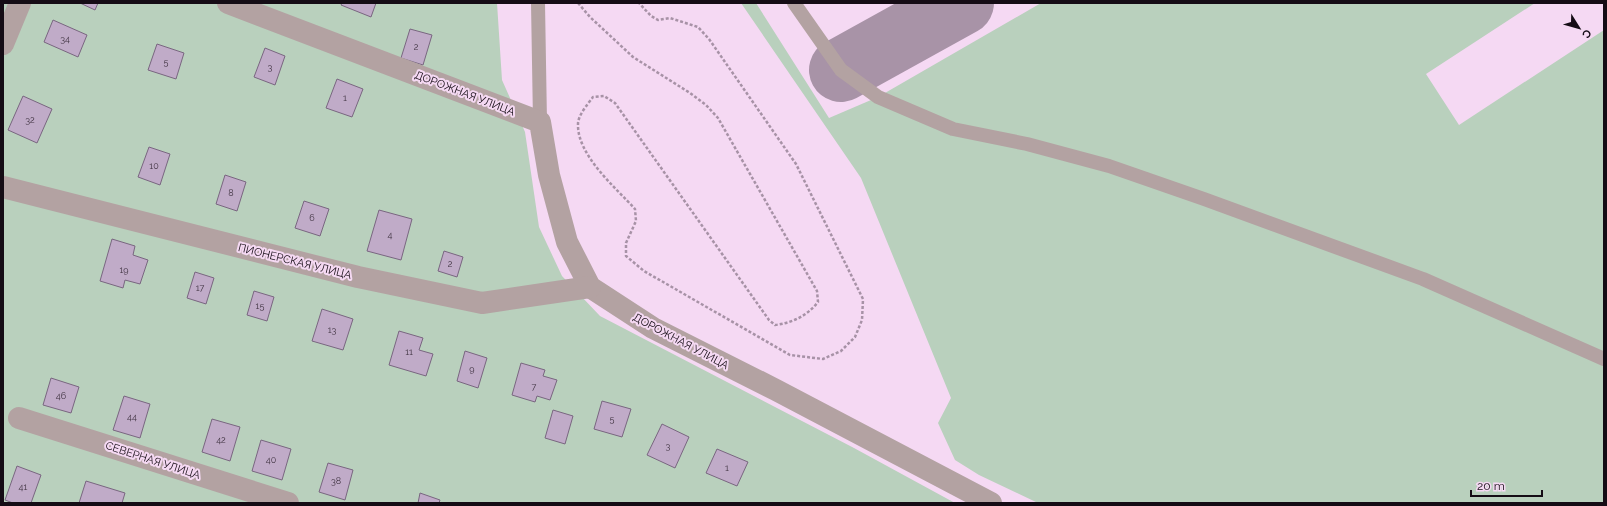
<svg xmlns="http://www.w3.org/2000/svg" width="1607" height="506" font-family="Raleway,sans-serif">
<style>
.green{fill:#b9d0bd}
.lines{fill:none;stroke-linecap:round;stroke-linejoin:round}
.taxiway{stroke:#a893a7;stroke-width:64}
.building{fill:#c0abc8;stroke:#796680}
.path{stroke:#a792a6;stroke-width:2.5;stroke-dasharray:3 2;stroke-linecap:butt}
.lane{stroke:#b3a2a2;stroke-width:14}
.street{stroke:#b3a2a2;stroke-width:22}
.labels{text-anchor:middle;stroke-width:4;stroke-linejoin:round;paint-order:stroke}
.number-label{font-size:9px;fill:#403442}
.street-label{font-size:11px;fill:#150c15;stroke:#f5d9f3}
</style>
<rect width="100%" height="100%" fill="#f5d9f3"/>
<!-- green -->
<g class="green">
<path d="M3,3H497L502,80L525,132L539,227L562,276L600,316L854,448L955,503H3Z"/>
<path d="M741,3H756L829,118L878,97L1041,3H1535L1426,74L1459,125L1604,30V503H1038L979,475L955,460L938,423L951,398L861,178Z"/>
</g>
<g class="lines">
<!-- taxiway -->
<path class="taxiway" d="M841,70L962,3"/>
</g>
<!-- building -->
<g class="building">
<path d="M80,3H98L95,10Z"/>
<path d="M342,3H376L371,17L341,5Z"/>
<path d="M53,20L87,35L78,57L44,42Z"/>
<path d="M410,29L432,35L423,65L401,58Z"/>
<path d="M157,44L184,53L176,79L148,70Z"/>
<path d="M265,48L285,56L275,85L254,77Z"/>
<path d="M337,79L363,89L352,117L326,108Z"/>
<path d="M23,96L52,109L37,143L8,130Z"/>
<path d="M149,147L170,154L160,185L138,177Z"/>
<path d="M225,175L246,182L237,211L216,204Z"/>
<path d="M304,201L329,209L320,236L295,228Z"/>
<path d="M379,210L412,219L401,260L367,251Z"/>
<path d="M112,239L135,246L133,255L148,260L140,284L125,280L123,288L100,281Z"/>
<path d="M444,251L463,257L457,277L438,271Z"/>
<path d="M195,272L214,278L206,304L187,298Z"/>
<path d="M254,291L274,297L267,321L247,315Z"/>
<path d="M322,309L353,319L343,350L312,341Z"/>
<path d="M399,331L423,338L419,350L433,354L426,376L389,365Z"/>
<path d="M465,351L487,358L478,388L457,381Z"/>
<path d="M521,363L545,370L543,376L557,380L550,400L537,396L535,402L512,395Z"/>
<path d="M51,378L79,387L71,413L43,405Z"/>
<path d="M124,396L150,404L140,438L113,430Z"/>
<path d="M602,401L631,409L622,437L594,429Z"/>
<path d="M553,410L573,416L565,444L545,438Z"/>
<path d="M212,419L240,427L230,461L202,452Z"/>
<path d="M662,424L689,437L675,468L647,455Z"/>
<path d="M261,440L291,449L282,480L252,471Z"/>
<path d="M717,449L748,462L737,486L706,473Z"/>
<path d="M328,463L353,470L345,500L319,492Z"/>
<path d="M17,466L41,475L31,503H13L5,500Z"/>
<path d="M86,481L125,493L122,503H79Z"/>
<path d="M420,493L440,500L439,503H418Z"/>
</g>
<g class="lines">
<!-- path -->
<path class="path" d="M578,3L590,17L633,57L690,93L706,105L718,118L817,291L818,302C807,316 792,323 775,325L769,320L615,103L604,96L593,97C588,104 578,115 578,124C577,155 615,187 635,209L636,221L626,243V256L644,271L790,355L823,359L841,351L855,337L862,320L863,299L796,164L709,39L698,27L670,18L658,20L651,16L639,3"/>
<!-- lane -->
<g class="lane">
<path d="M538,3L540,122"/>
<path d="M794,3L841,70L878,97L953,129L1027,144L1109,166L1204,199L1423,279L1604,359"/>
</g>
<!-- street -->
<g class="street">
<path d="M228,3L540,122L549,175L567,242L590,287L653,328L776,390L991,503"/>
<path d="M3,44L20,3"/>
<path d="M3,187L358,277L482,303L590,287"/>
<path d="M19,418L288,503"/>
</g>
</g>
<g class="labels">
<!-- number labels -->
<g class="number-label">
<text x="65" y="42">34</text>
<text x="416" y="50">2</text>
<text x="166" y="65">5</text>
<text x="270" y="70">3</text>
<text x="345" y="101">1</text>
<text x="30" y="123">32</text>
<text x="154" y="169">10</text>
<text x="231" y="196">8</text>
<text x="312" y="221">6</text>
<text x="390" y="238">4</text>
<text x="450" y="267">2</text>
<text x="124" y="273">19</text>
<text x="200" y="291">17</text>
<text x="260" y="309">15</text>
<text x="332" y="333">13</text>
<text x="409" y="355">11</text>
<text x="472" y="372">9</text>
<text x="534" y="390">7</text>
<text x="61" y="399">46</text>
<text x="132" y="420">44</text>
<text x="612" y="422">5</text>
<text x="221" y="443">42</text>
<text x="668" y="449">3</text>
<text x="271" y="463">40</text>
<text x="727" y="471">1</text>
<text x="336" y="484">38</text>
<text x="23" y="490">41</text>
</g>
<!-- street labels -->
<g class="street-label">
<text transform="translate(465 93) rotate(21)" y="4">ДОРОЖНАЯ УЛИЦА</text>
<text transform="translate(295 261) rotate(14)" y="4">ПИОНЕРСКАЯ УЛИЦА</text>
<text transform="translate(681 341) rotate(28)" y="4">ДОРОЖНАЯ УЛИЦА</text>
<text transform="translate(153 460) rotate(18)" y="4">СЕВЕРНАЯ УЛИЦА</text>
</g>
</g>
<!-- border -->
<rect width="1607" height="506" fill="none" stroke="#150c15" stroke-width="8"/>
<!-- north arrow -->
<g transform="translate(1579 28) rotate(127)" stroke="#f5d9f3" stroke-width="3" paint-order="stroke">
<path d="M0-3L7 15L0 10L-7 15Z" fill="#150c15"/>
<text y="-6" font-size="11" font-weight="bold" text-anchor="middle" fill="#150c15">С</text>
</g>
<!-- scale -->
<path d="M1471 490v6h71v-6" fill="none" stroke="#150c15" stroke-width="2"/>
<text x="1477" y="490" font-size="12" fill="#150c15" stroke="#f5d9f3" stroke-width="3" paint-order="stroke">20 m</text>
</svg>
